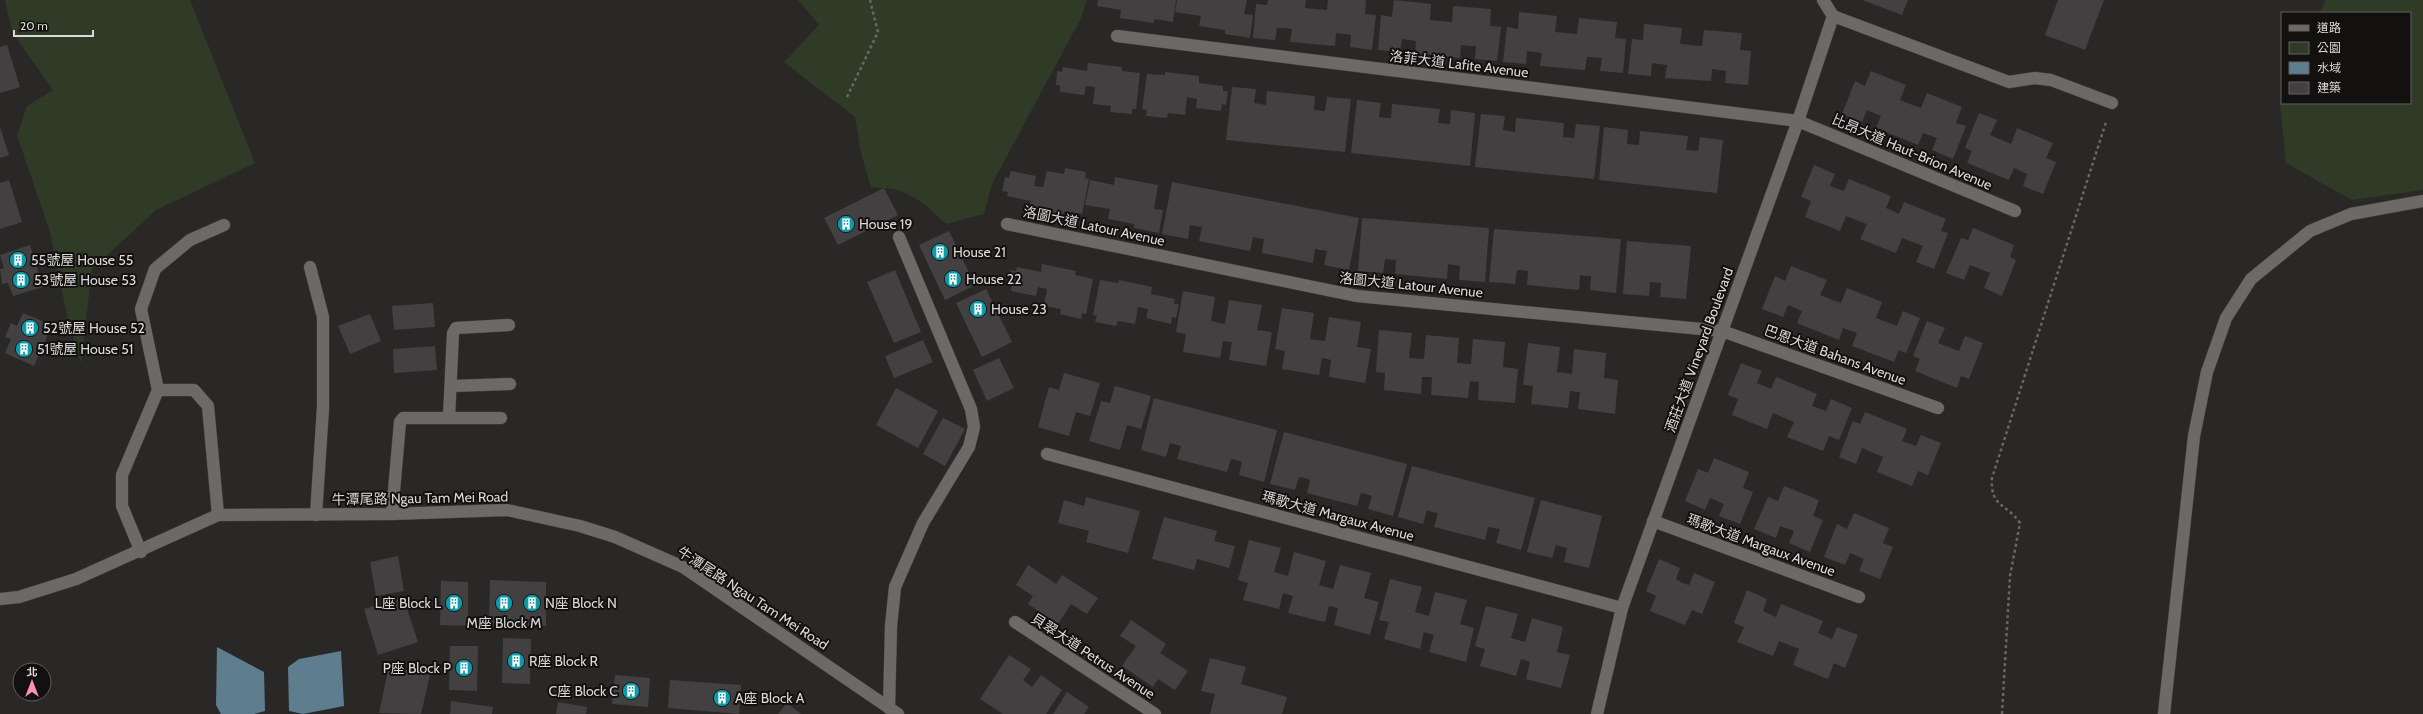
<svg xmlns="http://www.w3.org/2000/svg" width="2423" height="714" font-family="Cabin,'Noto Sans TC',sans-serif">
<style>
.green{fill:#2f3b26}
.water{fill:#5e7d8e}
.building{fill:#434041}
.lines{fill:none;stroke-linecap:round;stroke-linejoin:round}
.minor-casing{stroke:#474543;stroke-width:13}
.path{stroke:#696766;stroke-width:2.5;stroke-dasharray:3 3;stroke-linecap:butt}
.minor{stroke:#6c6967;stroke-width:12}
.labels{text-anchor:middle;stroke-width:4;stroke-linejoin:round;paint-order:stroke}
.street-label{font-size:14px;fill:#dad9d8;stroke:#121110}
.poi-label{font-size:14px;fill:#dad9d8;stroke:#121110;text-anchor:start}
</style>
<rect width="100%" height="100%" fill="#2a2826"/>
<!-- green -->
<g class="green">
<path d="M5,0H190L255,163L156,210L92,269L81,363L68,321L50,232L17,135L27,106L53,90L12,32Z"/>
<path d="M798,0H1087L1081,18L992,184L984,214L946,224C924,202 904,185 871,188L861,153L855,117L784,62L819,25Z"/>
<path d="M2326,0H2423V190L2352,200L2286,163L2280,103L2282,98V103H2410V13H2320Z"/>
</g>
<!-- water -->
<g class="water">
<path d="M217,647L264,672L265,711L254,714H221L216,705Z"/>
<path d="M341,651L344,706L303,714L289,711L288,667L299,659Z"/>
</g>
<!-- building -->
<g class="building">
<path d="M1098,0H1176L1173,22L1154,19V23L1120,18L1121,10L1097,6Z"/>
<path d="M1177,0H1247L1244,14L1253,15L1250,38L1225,34V30L1199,26L1201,16L1175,12Z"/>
<path d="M1268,0H1306L1305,8L1327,10L1328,0H1366L1365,14L1376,15L1372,50L1350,47L1351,35L1344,34L1336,33L1335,46L1290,42L1292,29L1284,28H1277L1275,40L1253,38L1256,4L1267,5Z"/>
<path d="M1394,0L1431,4L1430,20L1452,22L1453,6L1491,9L1490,26L1501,27L1497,61L1475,59L1476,46H1469L1461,45L1460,58L1415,53L1416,41L1402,39L1400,52L1378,50L1381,15L1392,17Z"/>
<path d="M1862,0H1908L1902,15Z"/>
<path d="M2058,0H2104L2085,50L2045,35Z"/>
<path d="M1519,12L1557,16L1555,32L1577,34L1579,18L1617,22L1615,38L1626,39L1623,73L1600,71L1602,58L1587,57L1585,70L1540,66L1542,53L1527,51L1526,64L1503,62L1507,27L1518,29Z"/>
<path d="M1644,24L1682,28L1680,44L1702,46L1704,30L1742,33L1740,50L1751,51L1748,85L1725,83L1726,71L1712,69L1711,81L1665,78L1667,65L1652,63L1651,76L1628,74L1632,39L1643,40Z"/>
<path d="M7,45L20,87L0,93V47Z"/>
<path d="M1088,63L1122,67V71L1140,73L1136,109H1132V114L1110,112L1111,106L1093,104L1095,87L1086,86L1084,95L1060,92V85H1056L1057,71L1062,72L1063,67L1087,71Z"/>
<path d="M1871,71L1906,85L1900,100L1910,104L1921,108L1927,93L1962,107L1956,123L1966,126L1953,159L1932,150L1937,138L1923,133L1918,145L1876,128L1881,116L1867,110L1862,122L1842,114L1855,81L1865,86Z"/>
<path d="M1165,72L1199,76V83L1223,86V91H1228L1226,105L1222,104L1221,111L1196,108L1197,99L1187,97L1185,115L1168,113L1167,118L1146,116L1147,110L1142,109L1147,74L1165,75Z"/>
<path d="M1232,87L1256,89L1254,103L1266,105L1267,91L1315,96L1314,110L1325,111L1327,97L1351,99L1345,152L1226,140Z"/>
<path d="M1357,100L1381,103L1379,117L1385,118H1391L1392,104L1440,109L1438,123L1450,124L1451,110L1475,113L1470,166L1351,153Z"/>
<path d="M1979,113L1997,120L1990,135L2011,144L2017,128L2053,143L2046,158L2056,162L2043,194L2023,186L2027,174L2014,168L2009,180L1967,163L1972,151L1965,148Z"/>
<path d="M1481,114L1505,116L1503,130L1515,132L1516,118L1564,123L1563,137L1574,138L1576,124L1600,126L1594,179L1475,167Z"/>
<path d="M0,127L9,155L0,158Z"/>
<path d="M1604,127L1628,130L1627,144L1639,145L1640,131L1688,136L1686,150L1698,151L1700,137L1723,140L1717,193L1599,180Z"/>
<path d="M1814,165L1835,174L1830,186L1844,191L1849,179L1891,196L1886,208L1893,211L1899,214L1904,202L1946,219L1941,231L1948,233L1934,269L1916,262L1923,246L1902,238L1896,253L1860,239L1867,224L1856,220L1846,216L1840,231L1805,217L1811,201L1801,197Z"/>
<path d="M1065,168L1086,172L1085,178L1089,179L1082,214L1064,211L1063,214L1029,208L1031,201L1007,196L1008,192L1002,191L1005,177L1009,178L1011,171L1036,176L1034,186L1043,187L1047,171L1064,174Z"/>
<path d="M1115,177L1158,185L1154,209L1163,210L1159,233L1134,228V224L1108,219L1110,209L1085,205L1090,180L1114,185Z"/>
<path d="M9,180L22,222L0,229V183Z"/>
<path d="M1172,182L1359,218L1349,270L1324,265L1327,251L1315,249L1313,263L1262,253L1264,239L1258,238L1253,237L1250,251L1199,241L1202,227L1190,225L1188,239L1162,234Z"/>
<path d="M884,188L898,215L838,245L824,218Z"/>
<path d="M1362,218L1489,228L1485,282L1459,280L1460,266L1448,264L1447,279L1395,274L1396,260L1385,259L1383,273L1358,271Z"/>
<path d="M1973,228L2014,245L2010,257L2016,260L2002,296L1984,288L1990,273L1970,265L1964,280L1946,273L1961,238L1968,240Z"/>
<path d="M1494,229L1621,239L1616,293L1590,290L1591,276H1586L1580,275L1579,290L1527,285L1528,271L1522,270H1517L1515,284L1489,282Z"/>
<path d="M949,231L975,285L945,300L919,245Z"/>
<path d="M1627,241L1691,246L1686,299L1660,297L1661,283L1650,282L1649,296L1623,294Z"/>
<path d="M30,245L43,287L13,296L8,283L2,284L0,269L4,268L0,255Z"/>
<path d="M1042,264L1076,271L1075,275L1093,279L1086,314L1082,313L1081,319L1060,314L1061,309L1044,306L1047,289L1038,287L1036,296L1011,291L1012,284L1008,283L1011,270L1016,271L1017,267L1041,272Z"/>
<path d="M1791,266L1827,280L1820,295L1830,299L1841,303L1847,288L1882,302L1876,318L1897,326L1903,311L1920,318L1906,353L1899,350L1894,362L1852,346L1857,333L1843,328L1839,340L1797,323L1802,311L1788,305L1783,317L1762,309L1775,276L1785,281Z"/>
<path d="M895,270L921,332L894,343L867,282Z"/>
<path d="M1100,280L1118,283L1119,280L1152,287L1151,294L1175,299L1174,304H1179L1176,318L1172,317L1171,324L1146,318L1148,309L1138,307L1135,324L1118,321L1116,326L1095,322L1097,316L1093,315Z"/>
<path d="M986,289L1012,342L982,357L956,303Z"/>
<path d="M1183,291L1215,297L1211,321L1225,324L1229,300L1262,305L1257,330L1272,332L1266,366L1229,360L1232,342L1223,341L1220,358L1183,352L1186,334L1176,332Z"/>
<path d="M433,303L435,327L394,330L392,306Z"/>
<path d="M1282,308L1314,313L1310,339L1325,341L1329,317L1361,322L1357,347L1371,349L1365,383L1329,377L1331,360L1322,358L1319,375L1282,369L1285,351L1275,349Z"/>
<path d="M23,313L52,325L34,366L5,353L11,339L5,337L11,323L17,326Z"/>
<path d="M370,314L381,341L350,354L338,326Z"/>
<path d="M1927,321L1945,328L1938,343L1959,351L1965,336L1983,343L1969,379L1961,376L1957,388L1915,371L1920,359L1913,356Z"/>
<path d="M1379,330L1412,333L1409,358L1424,359L1426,335L1459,338L1457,363L1471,364L1473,339L1505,342L1503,367L1518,369L1515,403L1478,400L1479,382L1470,381L1468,398L1431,395L1432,377H1422L1421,394L1384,390L1385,373L1376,372Z"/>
<path d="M923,340L933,362L894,378L885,356Z"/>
<path d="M1528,343L1560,347L1557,372L1572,374L1574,349L1606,353L1604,378L1618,380L1615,414L1578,409L1580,392L1570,391L1568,408L1531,404L1533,386L1523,385Z"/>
<path d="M435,346L437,370L394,373L393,349Z"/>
<path d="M999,358L1014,388L987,401L973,370Z"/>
<path d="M1741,363L1762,371L1757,383L1771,389L1776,377L1817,394L1812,406L1826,411L1831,399L1852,408L1839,440L1829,436L1823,451L1787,437L1794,422L1773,413L1767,429L1732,415L1738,399L1728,395Z"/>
<path d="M1064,373L1100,383L1090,416L1076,412L1069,436L1038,427L1049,387L1059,390Z"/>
<path d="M1115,386L1151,396L1141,429L1127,425L1120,450L1089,441L1101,401L1110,403Z"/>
<path d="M896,388L938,411L918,448L876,425Z"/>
<path d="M1154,398L1277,430L1264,482L1239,475L1242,462L1237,460L1231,459L1227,472L1177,459L1181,446L1170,443L1166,457L1141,450Z"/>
<path d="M1865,412L1907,429L1902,441L1916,446L1921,435L1941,443L1928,475L1918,471L1912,486L1877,472L1883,457L1862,448L1856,464L1839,457L1853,421L1860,424Z"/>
<path d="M943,418L965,429L945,466L923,454Z"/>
<path d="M1284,432L1407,464L1393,516L1368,509L1372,496L1366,494L1361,493L1357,506L1307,493L1310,480L1305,478L1299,477L1295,490L1270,484Z"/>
<path d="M1714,458L1749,472L1743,488L1753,492L1740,524L1719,516L1724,504L1710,498L1705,510L1685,501L1698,469L1708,473Z"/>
<path d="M1412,466L1535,498L1521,550L1496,543L1500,529L1488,527L1485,540L1434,527L1438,513L1432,512L1427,510L1423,524L1398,517Z"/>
<path d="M1784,486L1819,500L1813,516L1823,520L1810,552L1789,543L1794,531L1780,526L1776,538L1754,529L1768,497L1778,501Z"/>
<path d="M1086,497L1140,511L1128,553L1086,542L1089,531L1058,523L1064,500L1084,506Z"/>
<path d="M1541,500L1602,516L1589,568L1564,562L1567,548L1556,545L1552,558L1527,552Z"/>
<path d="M1854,513L1889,528L1883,543L1893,547L1880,579L1859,571L1864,559L1850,553L1845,565L1824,557L1837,524L1847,529Z"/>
<path d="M1164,517L1217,531L1214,541L1235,546L1229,568L1197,559L1194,570L1152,559Z"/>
<path d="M1249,540L1281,548L1274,572L1288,576L1294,552L1326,561L1319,585L1333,589L1340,565L1371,573L1364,598L1379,602L1370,635L1334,625L1338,608L1329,606L1325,622L1288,613L1293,596L1283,593L1279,609L1243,600L1248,583L1238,580Z"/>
<path d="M398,556L404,591L376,596L370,562Z"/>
<path d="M1659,559L1680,568L1676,579L1682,583L1689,585L1694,573L1715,582L1702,614L1692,610L1685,625L1650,611L1656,596L1646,591Z"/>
<path d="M1028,565L1056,584L1062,575L1098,598L1087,614L1071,604L1058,624L1028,604L1033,596L1016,585Z"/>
<path d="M1390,579L1422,587L1415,612L1429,616L1435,592L1467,600L1460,624L1474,628L1466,662L1429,652L1434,635L1424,632L1420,649L1384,639L1389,622L1379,620Z"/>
<path d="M490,580L546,582V626L489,625Z"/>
<path d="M441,581L468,582V626L440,625Z"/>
<path d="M1747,590L1767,599L1763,611L1776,617L1781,604L1823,621L1818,633L1832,639L1837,627L1858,635L1845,668L1834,663L1828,679L1793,665L1799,649L1779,641L1773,656L1737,642L1744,627L1734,623Z"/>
<path d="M403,597L418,642L378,655L364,609Z"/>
<path d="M1486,606L1518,614L1511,638L1525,642L1532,618L1563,627L1557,652L1570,655L1561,688L1526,679L1530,662L1521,659L1516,676L1480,666L1485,649L1475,646Z"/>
<path d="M1131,620L1166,644L1160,653L1188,671L1175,690L1158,679L1153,687L1122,666L1136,646L1120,636Z"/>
<path d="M503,638L531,639L530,684L502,683Z"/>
<path d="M450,646H478L477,691L449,690Z"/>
<path d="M1009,655L1031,669L1023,680L1032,687L1041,675L1062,690L1046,714H1003L980,699Z"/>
<path d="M1210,658L1246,667L1241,684L1287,697L1282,714H1210L1215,694L1201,691Z"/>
<path d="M389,666L430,675L421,714L379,713Z"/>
<path d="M615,675L650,678L648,707L612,704Z"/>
<path d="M670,680L741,685L739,714L668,708Z"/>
<path d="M1067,692L1089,707L1084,714H1053Z"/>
<path d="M451,701L493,707L492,714H450Z"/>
<path d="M558,702L587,707L586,714H556Z"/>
<path d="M787,703L801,714H778Z"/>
</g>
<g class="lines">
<defs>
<g id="minor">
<path d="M1833,16L2009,82L2035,78L2051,80L2112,103"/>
<path d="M1117,36L1798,121L2015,211"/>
<path d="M1007,224L1357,296L1722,331L1938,408"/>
<path d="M310,267L323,317V408L316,515"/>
<path d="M451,386L510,384"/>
<path d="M158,390H194L208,406L218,515"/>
<path d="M449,417L453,333L456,328L509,325"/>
<path d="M1047,454L1622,608"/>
<path d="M392,514L400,422L403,418H501"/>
<path d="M1653,521L1859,597"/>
<path d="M141,552L122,506V475L158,390L141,309L155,269L190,240L224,225"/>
<path d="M0,599L19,597L76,579L218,515L392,514L507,510L580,526L615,537L683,567L898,714"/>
<path d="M1015,622L1155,714"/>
<path d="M889,708L891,626L895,587L923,523L969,447L974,427L971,409L899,237"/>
<path d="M1597,714L1622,608L1798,121L1833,16L1823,0"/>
<path d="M2164,714L2194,436L2207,372L2226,318L2251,279L2310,231L2351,214L2423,201"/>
</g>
</defs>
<!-- minor casing -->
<use href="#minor" class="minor-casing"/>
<!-- path -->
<g class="path">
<path d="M847,97L878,32L870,0"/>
<path d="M2002,714L2010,576L2020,523C2006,503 1990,507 1992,478L2106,122"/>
</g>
<!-- minor -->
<use href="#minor" class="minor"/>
</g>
<!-- icons -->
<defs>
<symbol id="building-disc" viewBox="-11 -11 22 22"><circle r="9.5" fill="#0f9aa8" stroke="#121110"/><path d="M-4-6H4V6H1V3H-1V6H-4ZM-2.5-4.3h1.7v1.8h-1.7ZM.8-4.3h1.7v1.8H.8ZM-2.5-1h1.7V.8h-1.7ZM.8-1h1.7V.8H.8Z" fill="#fff"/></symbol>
</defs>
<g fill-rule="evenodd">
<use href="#building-disc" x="836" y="214" width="20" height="20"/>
<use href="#building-disc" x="930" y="242" width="20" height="20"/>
<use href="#building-disc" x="8" y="250" width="20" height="20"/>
<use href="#building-disc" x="943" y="269" width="20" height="20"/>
<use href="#building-disc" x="11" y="270" width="20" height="20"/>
<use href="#building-disc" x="968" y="299" width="20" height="20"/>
<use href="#building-disc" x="20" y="318" width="20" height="20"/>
<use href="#building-disc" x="14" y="339" width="20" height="20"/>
<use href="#building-disc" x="444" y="593" width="20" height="20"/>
<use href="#building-disc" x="494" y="593" width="20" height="20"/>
<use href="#building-disc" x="522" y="593" width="20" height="20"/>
<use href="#building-disc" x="506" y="651" width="20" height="20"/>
<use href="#building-disc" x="454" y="658" width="20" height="20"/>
<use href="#building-disc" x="621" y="681" width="20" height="20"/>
<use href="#building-disc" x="712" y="688" width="20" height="20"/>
</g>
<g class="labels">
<!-- street labels -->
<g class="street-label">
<text transform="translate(1459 64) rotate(7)" y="5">洛菲大道 Lafite Avenue</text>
<text transform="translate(1912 152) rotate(23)" y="5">比昂大道 Haut-Brion Avenue</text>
<text transform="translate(1094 226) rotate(12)" y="5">洛圖大道 Latour Avenue</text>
<text transform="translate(1411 285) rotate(6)" y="5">洛圖大道 Latour Avenue</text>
<text transform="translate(1699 350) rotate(-70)" y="5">酒莊大道 Vineyard Boulevard</text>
<text transform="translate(1835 355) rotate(20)" y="5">巴恩大道 Bahans Avenue</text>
<text transform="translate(420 498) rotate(-1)" y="5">牛潭尾路 Ngau Tam Mei Road</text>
<text transform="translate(1338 516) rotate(15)" y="5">瑪歌大道 Margaux Avenue</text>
<text transform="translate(1761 545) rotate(20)" y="5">瑪歌大道 Margaux Avenue</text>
<text transform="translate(753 598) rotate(33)" y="5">牛潭尾路 Ngau Tam Mei Road</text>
<text transform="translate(1093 656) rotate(33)" y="5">貝翠大道 Petrus Avenue</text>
</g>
<!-- poi labels -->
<g class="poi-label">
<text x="859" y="229">House 19</text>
<text x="953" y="257">House 21</text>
<text x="31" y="265">55號屋 House 55</text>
<text x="966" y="284">House 22</text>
<text x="34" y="285">53號屋 House 53</text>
<text x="991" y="314">House 23</text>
<text x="43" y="333">52號屋 House 52</text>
<text x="37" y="354">51號屋 House 51</text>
<text x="441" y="608" text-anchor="end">L座 Block L</text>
<text x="545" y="608">N座 Block N</text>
<text x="504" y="628" text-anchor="middle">M座 Block M</text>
<text x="529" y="666">R座 Block R</text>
<text x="451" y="673" text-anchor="end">P座 Block P</text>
<text x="618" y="696" text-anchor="end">C座 Block C</text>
<text x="735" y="703">A座 Block A</text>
</g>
</g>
<!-- legend -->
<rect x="2281" y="12" width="130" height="92" fill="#121110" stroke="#626160"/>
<rect x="2289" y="25" width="20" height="6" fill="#6c6967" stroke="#626160"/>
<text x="2317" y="32" font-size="12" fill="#dad9d8">道路</text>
<rect x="2289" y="42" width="20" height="12" fill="#2f3b26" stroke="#626160"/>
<text x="2317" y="52" font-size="12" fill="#dad9d8">公園</text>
<rect x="2289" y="62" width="20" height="12" fill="#5e7d8e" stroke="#626160"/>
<text x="2317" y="72" font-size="12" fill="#dad9d8">水域</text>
<rect x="2289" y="82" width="20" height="12" fill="#434041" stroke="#626160"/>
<text x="2317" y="92" font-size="12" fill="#dad9d8">建築</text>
<!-- north arrow -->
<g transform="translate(32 682)"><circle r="19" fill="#121110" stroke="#626160"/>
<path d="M0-3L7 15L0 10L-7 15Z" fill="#fe8ebe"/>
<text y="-6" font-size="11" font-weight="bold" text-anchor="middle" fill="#dad9d8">北</text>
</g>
<!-- scale -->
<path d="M14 30v6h79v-6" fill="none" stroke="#dad9d8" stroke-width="2"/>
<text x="20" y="30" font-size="12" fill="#dad9d8" stroke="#121110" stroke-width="3" paint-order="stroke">20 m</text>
</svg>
